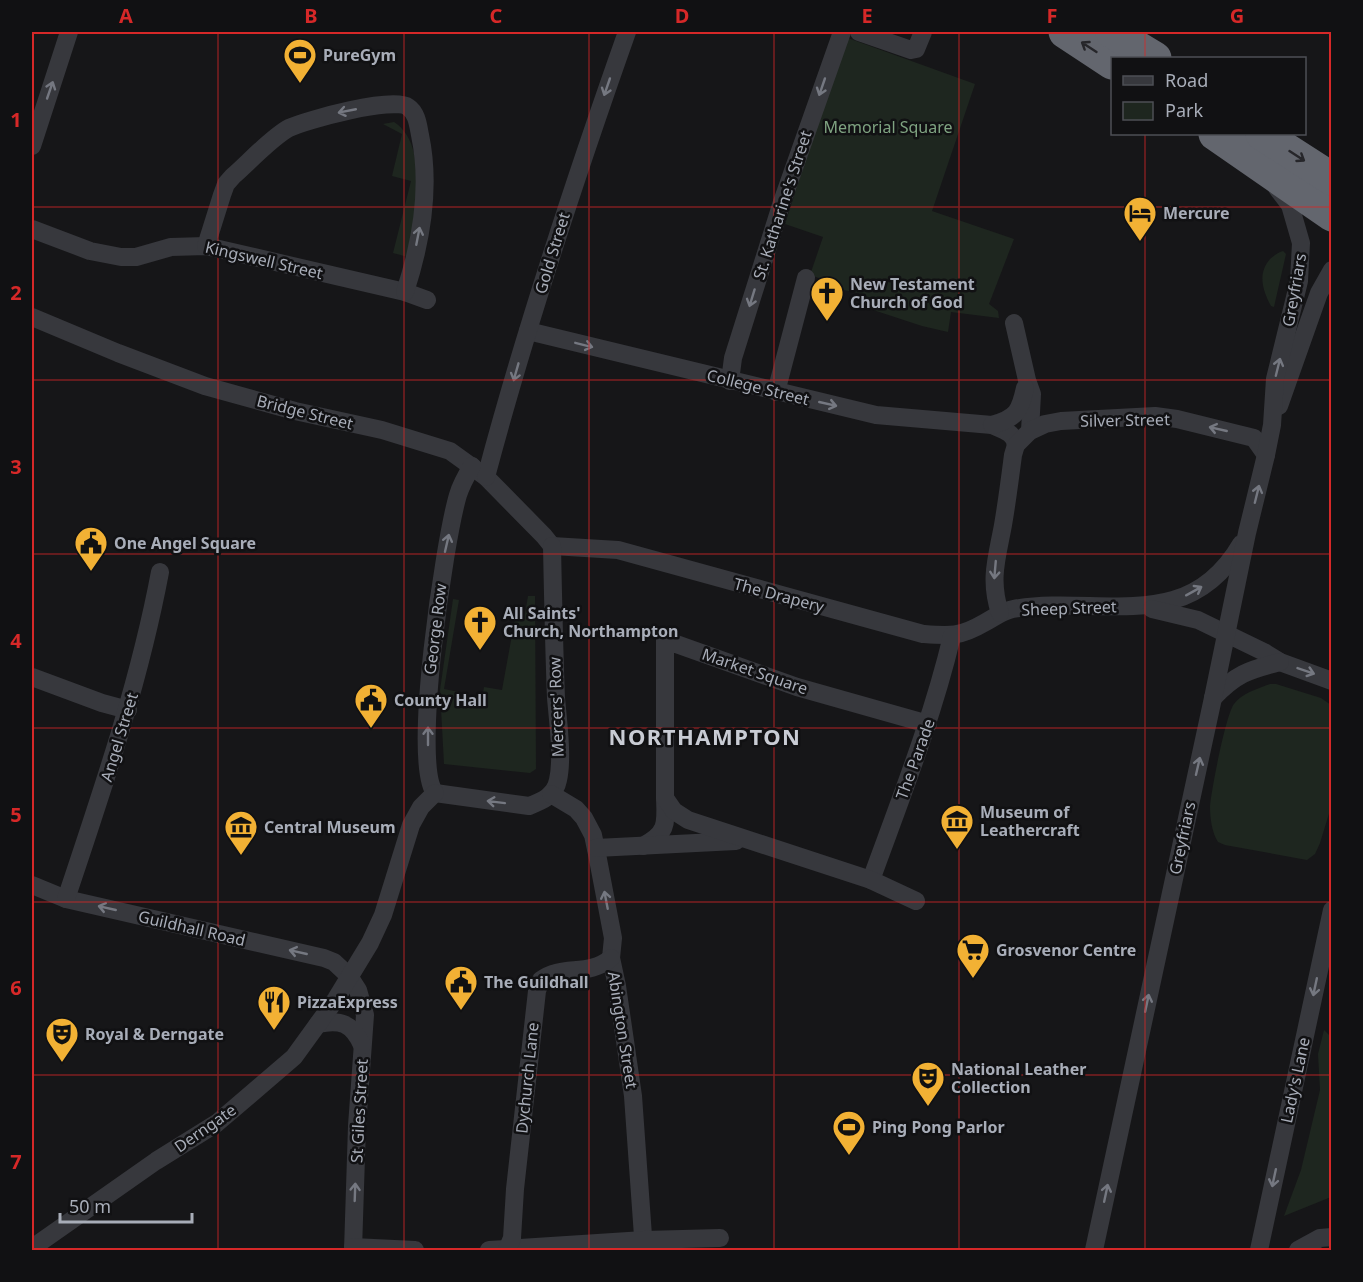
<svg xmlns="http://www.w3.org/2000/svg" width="1363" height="1282" font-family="'Noto Sans',sans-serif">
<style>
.green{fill:#1e261f}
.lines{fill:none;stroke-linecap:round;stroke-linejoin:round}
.street{stroke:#37383d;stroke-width:18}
.highway{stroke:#63666e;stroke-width:33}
.oneway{stroke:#26262a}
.oneway2{stroke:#757881}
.grid{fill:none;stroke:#d62828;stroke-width:1.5;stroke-opacity:0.55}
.labels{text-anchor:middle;stroke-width:5;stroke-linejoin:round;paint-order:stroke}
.poi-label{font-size:16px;font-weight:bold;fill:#a8adb8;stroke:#111113;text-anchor:start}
.park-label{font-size:16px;fill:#7fa381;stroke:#111113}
.street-label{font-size:16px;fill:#a8adb8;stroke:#111113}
.district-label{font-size:22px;font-weight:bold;letter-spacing:1.5px;fill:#c9ccd4;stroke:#111113}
.neatline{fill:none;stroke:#d62828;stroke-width:2}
.grid-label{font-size:20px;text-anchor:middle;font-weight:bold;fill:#d62828}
</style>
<rect width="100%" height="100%" fill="#161618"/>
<!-- green -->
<g class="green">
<path d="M845,37L975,84L932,211L1014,239L989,304L998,311L999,318L951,312L948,332L922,326L861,306L863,294L834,288V283L810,275L823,237L785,224Z"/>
<path d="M394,122C431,146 414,220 408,257L393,253L411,181L392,176L402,134L383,124Z"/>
<path d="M1283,251L1286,254L1274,307L1271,306C1263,291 1257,274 1270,259C1275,255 1277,253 1283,251Z"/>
<path d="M528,596H535L536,769L530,773L444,764L440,690L453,599L459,600L444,689L459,692V695L482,699L484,687L502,690L516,613L525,614Z"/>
<path d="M1270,684H1276L1321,698L1331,705V807L1320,843L1315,854L1307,860L1225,845L1218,842C1212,833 1210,818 1210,807C1211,791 1226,714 1234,704C1242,693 1257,689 1270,684Z"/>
<path d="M1324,1030L1332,1038L1331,1197L1284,1216L1301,1170L1320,1090L1318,1054Z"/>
</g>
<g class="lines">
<!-- street -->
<g class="street">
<path d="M859,32L911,50L916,49L923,32"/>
<path d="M32,146L69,32"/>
<path d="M32,229L90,251L121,257H136L171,247L206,246L405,292L427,300"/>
<path d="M206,246L222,195L226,184L233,176C248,163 272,137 289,128C306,120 394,96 408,107C417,113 418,125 420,135C431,187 421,243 405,292"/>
<path d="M32,317L118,353L205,386L295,411L382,430L450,451L486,477L544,536L552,546"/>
<path d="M1014,323L1027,380L1032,394L1030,431"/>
<path d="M528,331L876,415L992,425C1003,430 1014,432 1016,445"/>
<path d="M730,381L733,358L782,202L842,32"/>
<path d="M776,392L806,278"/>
<path d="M1279,406L1319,293L1332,270"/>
<path d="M992,425C1017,418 1020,411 1025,388"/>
<path d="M486,477C526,326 575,179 627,32"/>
<path d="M552,546L618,550L923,634C950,636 960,637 984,623C994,618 1002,611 1013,609C1099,594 1187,637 1241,544"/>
<path d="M1152,609L1198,620L1264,652L1280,662L1332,681"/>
<path d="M1000,613C989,579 997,558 1003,525C1007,502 1010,478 1013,455L1016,445L1030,431L1045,424L1061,421L1155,416L1177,419L1254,438L1266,455"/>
<path d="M32,677L102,703L128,710"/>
<path d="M1213,698C1236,674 1248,670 1280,662"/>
<path d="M435,793L529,806C542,801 555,796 558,780C563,758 558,721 556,698C554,647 553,597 552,546"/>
<path d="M435,793C411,763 445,538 458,495C461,485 466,476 472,466"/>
<path d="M551,794L576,809L584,818L593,835L597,854L613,938L611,958L617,986L633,1096L644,1250"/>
<path d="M643,846C668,833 666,823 665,798"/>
<path d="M596,848L736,841"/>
<path d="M871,880C900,800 932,720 952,636"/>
<path d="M32,885L66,899L324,958L334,962L349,976L358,990L365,1015L357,1126L353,1250"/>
<path d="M66,899C102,791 139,684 160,572"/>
<path d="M916,901L871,880L688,820L674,811L665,798V640L797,687L928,724"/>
<path d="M318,1024C340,1019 352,1023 362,1045"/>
<path d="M353,1247L415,1250"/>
<path d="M32,1248L156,1161L217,1123L294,1057L336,999L370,943L383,915L411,825L421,807L435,793"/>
<path d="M489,1250L644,1240L720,1238"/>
<path d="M507,1250L512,1238L515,1189L537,991L541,980C562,964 589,977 611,958"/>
<path d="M1094,1250L1213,698L1247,533L1266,455L1272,425L1275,379L1299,281L1301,243L1290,205L1277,188"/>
<path d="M1259,1250L1332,910"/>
<path d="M1298,1250L1320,1238L1332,1237"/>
</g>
<!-- highway -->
<g class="highway">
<path d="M1065,32L1112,63"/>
<path d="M1112,32L1155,58"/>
<path d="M1215,134L1332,215"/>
<path d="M1262,134L1332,179"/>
</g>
</g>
<!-- one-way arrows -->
<defs><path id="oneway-shaft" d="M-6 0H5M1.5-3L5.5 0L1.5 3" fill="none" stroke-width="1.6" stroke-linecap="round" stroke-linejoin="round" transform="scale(1.5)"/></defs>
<g class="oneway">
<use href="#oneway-shaft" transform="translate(1089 47) rotate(-147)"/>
<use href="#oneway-shaft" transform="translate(1297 156) rotate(33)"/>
</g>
<g class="oneway2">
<use href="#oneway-shaft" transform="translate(607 87) rotate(109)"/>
<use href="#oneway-shaft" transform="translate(822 87) rotate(109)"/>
<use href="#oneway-shaft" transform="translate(50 90) rotate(-71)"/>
<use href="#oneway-shaft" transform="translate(347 111) rotate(169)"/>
<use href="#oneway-shaft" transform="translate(418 236) rotate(-79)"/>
<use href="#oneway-shaft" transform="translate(752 298) rotate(107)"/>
<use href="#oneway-shaft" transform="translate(584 345) rotate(14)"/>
<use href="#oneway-shaft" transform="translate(1278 367) rotate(-76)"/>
<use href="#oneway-shaft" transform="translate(516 372) rotate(106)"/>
<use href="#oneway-shaft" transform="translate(828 404) rotate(13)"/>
<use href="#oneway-shaft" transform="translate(1218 429) rotate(-167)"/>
<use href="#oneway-shaft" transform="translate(1257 494) rotate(-76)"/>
<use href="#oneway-shaft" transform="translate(447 543) rotate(-77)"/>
<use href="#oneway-shaft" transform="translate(995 570) rotate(95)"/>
<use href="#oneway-shaft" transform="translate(1194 591) rotate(-29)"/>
<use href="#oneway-shaft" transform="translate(1306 671) rotate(19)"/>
<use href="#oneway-shaft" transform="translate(428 736) rotate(-90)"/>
<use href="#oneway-shaft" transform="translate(1198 766) rotate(-77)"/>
<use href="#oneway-shaft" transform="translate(496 802) rotate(-173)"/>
<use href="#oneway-shaft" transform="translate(606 900) rotate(-101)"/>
<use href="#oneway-shaft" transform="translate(107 908) rotate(-167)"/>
<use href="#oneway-shaft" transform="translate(298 952) rotate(-167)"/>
<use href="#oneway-shaft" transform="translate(1315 987) rotate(102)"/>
<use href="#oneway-shaft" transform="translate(1147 1003) rotate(-78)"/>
<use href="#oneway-shaft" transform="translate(1274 1178) rotate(102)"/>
<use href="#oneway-shaft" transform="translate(355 1192) rotate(-88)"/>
<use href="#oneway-shaft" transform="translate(1106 1193) rotate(-78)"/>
</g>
<!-- grid -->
<path class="grid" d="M218,32V1250M404,32V1250M589,32V1250M774,32V1250M959,32V1250M1145,32V58M1145,134V1250M32,207H1332M32,380H1332M32,554H1332M32,728H1332M32,902H1332M32,1075H1332"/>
<!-- icons -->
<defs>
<symbol id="stadium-pin" viewBox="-11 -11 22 30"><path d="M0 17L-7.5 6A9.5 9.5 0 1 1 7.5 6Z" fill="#f2b134" stroke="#111113"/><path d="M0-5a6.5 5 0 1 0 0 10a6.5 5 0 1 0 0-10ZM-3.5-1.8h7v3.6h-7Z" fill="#111"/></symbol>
<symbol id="hotel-pin" viewBox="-11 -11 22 30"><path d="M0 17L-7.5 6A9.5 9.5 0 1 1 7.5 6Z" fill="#f2b134" stroke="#111113"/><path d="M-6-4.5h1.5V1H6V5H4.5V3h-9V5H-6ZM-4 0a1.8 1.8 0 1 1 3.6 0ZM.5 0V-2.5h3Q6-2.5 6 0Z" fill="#111"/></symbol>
<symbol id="church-pin" viewBox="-11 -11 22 30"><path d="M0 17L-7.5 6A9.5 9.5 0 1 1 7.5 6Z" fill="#f2b134" stroke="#111113"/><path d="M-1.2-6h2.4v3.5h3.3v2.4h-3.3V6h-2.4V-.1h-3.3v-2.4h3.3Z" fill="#111"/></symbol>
<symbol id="civic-pin" viewBox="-11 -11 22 30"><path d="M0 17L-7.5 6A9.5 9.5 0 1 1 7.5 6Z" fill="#f2b134" stroke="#111113"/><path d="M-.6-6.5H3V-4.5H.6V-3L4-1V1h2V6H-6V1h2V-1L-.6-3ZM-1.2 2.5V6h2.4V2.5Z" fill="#111"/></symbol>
<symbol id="museum-pin" viewBox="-11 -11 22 30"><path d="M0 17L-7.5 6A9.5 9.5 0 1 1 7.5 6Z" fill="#f2b134" stroke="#111113"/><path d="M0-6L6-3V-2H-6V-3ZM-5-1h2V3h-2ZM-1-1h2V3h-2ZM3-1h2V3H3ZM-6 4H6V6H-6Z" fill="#111"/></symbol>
<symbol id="supermarket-pin" viewBox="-11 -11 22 30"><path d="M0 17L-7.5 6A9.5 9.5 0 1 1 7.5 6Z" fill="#f2b134" stroke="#111113"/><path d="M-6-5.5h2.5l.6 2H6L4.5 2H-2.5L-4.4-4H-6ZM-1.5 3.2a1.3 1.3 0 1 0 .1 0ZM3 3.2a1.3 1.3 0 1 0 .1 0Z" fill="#111"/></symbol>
<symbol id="restaurant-pin" viewBox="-11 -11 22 30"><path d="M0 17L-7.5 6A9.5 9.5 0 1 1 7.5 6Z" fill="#f2b134" stroke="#111113"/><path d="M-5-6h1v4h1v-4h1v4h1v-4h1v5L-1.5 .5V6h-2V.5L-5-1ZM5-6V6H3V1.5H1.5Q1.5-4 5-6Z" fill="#111"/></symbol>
<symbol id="theatre-pin" viewBox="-11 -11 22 30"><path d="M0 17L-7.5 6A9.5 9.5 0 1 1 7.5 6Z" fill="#f2b134" stroke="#111113"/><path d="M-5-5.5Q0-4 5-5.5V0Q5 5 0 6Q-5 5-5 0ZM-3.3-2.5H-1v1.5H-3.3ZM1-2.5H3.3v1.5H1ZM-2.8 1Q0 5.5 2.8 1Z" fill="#111"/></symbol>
</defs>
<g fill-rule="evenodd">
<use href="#stadium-pin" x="281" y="36" width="38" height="52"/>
<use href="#hotel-pin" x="1121" y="194" width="38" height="52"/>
<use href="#church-pin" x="808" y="274" width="38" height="52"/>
<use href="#civic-pin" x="72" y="524" width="38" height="52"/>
<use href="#church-pin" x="461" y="603" width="38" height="52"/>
<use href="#civic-pin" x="352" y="681" width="38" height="52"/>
<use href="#museum-pin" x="938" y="802" width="38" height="52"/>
<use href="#museum-pin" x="222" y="808" width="38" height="52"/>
<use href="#supermarket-pin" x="954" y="931" width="38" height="52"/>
<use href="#civic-pin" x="442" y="963" width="38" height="52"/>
<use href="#restaurant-pin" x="255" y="983" width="38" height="52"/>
<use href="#theatre-pin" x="43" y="1015" width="38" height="52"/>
<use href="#theatre-pin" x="909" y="1059" width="38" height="52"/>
<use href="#stadium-pin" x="830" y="1108" width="38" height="52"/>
</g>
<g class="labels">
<!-- poi labels -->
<g class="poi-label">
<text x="323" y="61">PureGym</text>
<text x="1163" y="219">Mercure</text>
<text x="850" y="290">New Testament<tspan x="850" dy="18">Church of God</tspan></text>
<text x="114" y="549">One Angel Square</text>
<text x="503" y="619">All Saints'<tspan x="503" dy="18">Church, Northampton</tspan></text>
<text x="394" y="706">County Hall</text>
<text x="980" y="818">Museum of<tspan x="980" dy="18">Leathercraft</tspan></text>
<text x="264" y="833">Central Museum</text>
<text x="996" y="956">Grosvenor Centre</text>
<text x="484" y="988">The Guildhall</text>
<text x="297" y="1008">PizzaExpress</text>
<text x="85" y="1040">Royal &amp; Derngate</text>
<text x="951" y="1075">National Leather<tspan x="951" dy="18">Collection</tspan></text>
<text x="872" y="1133">Ping Pong Parlor</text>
</g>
<!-- park labels -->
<g class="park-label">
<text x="888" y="133">Memorial Square</text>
</g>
<!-- street labels -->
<g class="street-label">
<text transform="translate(782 205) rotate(-72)" y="6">St. Katharine's Street</text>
<text transform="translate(552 253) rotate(-73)" y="6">Gold Street</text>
<text transform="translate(264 260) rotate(13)" y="6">Kingswell Street</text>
<text transform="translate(1294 290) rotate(-80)" y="6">Greyfriars</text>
<text transform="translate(758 387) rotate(14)" y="6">College Street</text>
<text transform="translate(305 412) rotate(14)" y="6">Bridge Street</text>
<text transform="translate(1125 420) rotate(-1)" y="6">Silver Street</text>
<text transform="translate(779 595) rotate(15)" y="6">The Drapery</text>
<text transform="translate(1069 608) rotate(-2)" y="6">Sheep Street</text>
<text transform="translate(435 629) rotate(-83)" y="6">George Row</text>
<text transform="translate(755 671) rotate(19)" y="6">Market Square</text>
<text transform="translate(556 707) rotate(-92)" y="6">Mercers' Row</text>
<text transform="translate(119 737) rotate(-73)" y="6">Angel Street</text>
<text transform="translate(915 759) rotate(-70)" y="6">The Parade</text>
<text transform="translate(1182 838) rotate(-78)" y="6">Greyfriars</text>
<text transform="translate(192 928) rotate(13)" y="6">Guildhall Road</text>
<text transform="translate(623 1030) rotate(81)" y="6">Abington Street</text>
<text transform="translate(527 1078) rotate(-84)" y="6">Dychurch Lane</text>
<text transform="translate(1295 1080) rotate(-78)" y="6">Lady's Lane</text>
<text transform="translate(359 1111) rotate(-87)" y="6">St Giles Street</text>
<text transform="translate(205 1128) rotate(-35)" y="6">Derngate</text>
</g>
<!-- district labels -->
<g class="district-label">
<text x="705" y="745">NORTHAMPTON</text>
</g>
</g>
<!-- border -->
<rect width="1363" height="1282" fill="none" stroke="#111113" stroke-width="66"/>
<!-- legend -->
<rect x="1111" y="57" width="195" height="78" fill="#111113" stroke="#4d4f55" stroke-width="1.5"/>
<rect x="1123" y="76" width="30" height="9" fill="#37383d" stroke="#4d4f55" stroke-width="1.5"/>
<text x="1165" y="87" font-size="18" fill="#a8adb8">Road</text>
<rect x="1123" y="102" width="30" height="18" fill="#1e261f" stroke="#4d4f55" stroke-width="1.5"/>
<text x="1165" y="117" font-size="18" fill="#a8adb8">Park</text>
<!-- scale -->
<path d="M60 1213v9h132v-9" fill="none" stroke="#a8adb8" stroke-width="3"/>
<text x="69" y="1213" font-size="18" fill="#a8adb8" stroke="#111113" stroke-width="4.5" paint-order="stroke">50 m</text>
<rect x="33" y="33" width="1297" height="1216" class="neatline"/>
<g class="grid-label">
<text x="126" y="23">A</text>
<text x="311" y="23">B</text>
<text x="496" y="23">C</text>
<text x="682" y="23">D</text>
<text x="867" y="23">E</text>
<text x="1052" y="23">F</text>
<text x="1237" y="23">G</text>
<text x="16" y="127">1</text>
<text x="16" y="300">2</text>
<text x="16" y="474">3</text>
<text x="16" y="648">4</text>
<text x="16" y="822">5</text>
<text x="16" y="995">6</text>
<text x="16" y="1169">7</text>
</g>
</svg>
